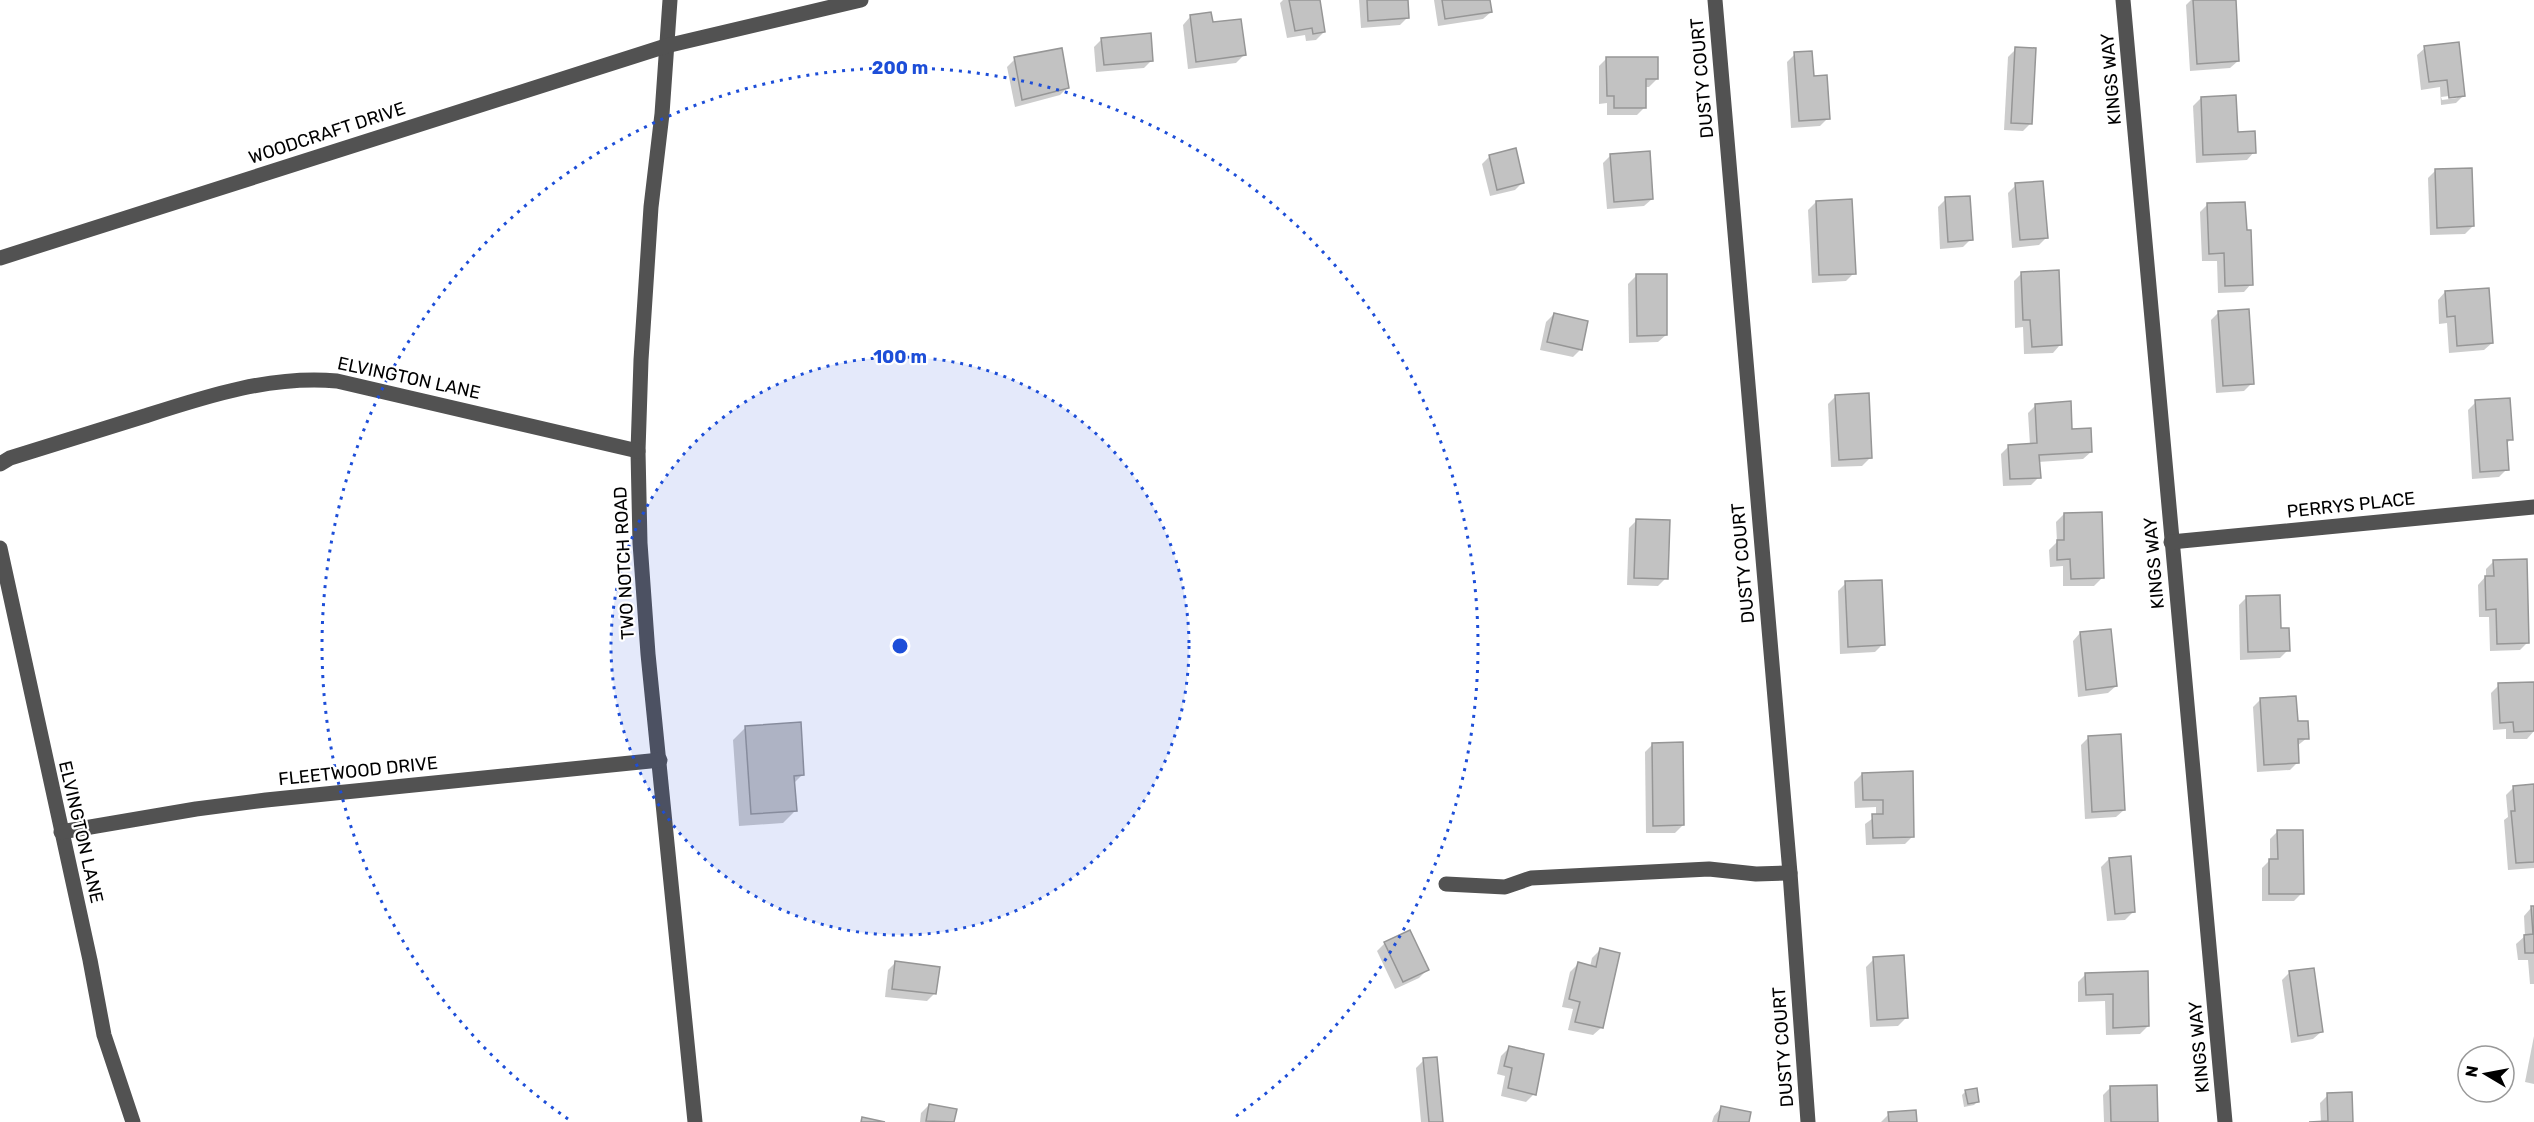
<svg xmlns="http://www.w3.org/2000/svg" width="2534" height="1122" font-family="Rubik,sans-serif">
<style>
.shadow{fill:#0003;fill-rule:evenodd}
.building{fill:#c2c2c2;stroke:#969696;stroke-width:1.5}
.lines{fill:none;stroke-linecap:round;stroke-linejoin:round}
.minor{stroke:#525252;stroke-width:15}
.ring{fill:none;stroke:#1d4ed8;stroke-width:3;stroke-dasharray:3 6}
.labels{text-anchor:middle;stroke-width:4.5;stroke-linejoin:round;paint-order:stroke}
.street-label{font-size:18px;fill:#000;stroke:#fff}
.centre{fill:#1d4ed8;stroke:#fff;stroke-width:3}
.ring-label{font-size:18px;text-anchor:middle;font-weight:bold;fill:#1d4ed8;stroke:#fff;stroke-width:4.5;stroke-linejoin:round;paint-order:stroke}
</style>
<rect width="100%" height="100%" fill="#fff"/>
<!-- shadow -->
<g class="shadow">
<path d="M1283,0H1318L1324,32L1316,40L1306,41L1305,35L1287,38L1280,3Z"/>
<path d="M1359,0H1406L1408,17L1400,25L1361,28Z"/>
<path d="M1434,0H1489L1491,12L1483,19L1438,26Z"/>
<path d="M2191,0H2234L2238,61L2230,68L2190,71L2186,5Z"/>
<path d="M1190,17L1211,24L1244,55L1236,63L1188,69L1183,25Z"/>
<path d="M1102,39L1152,60L1144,68L1096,72L1094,47Z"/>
<path d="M2425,48L2464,95L2456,103L2441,105L2440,87L2421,90L2417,55ZM2457,95V98L2442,100L2441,97Z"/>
<path d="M2016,49L2031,123L2023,131L2004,130L2008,57Z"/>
<path d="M1795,54L1813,78L1828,118L1820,126L1791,128L1787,62Z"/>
<path d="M1607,58L1657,79L1649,87H1645V107L1637,115H1607V103L1599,104V66Z"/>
<path d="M1015,59L1068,87L1060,95L1015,107L1007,67Z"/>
<path d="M2201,98L2254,152L2247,160L2196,163L2193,106Z"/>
<path d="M1611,155L1652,199L1644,206L1607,209L1603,163Z"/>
<path d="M1490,156L1523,182L1515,190L1490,196L1482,164Z"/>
<path d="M2436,170L2473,226L2465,234L2430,235L2428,178Z"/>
<path d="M2016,185L2047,237L2039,245L2012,248L2008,193Z"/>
<path d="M1946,199L1971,239L1963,247L1940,249L1938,207Z"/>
<path d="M1816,202L1854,273L1846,281L1812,283L1808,210Z"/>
<path d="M2208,204L2251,284L2244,292L2218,293L2217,261H2202L2200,212Z"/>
<path d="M2022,273L2060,345L2053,353L2024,354L2023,327L2015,328L2014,281Z"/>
<path d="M1636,276L1666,335L1658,342L1629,343L1628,284Z"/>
<path d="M2445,292L2492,343L2484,350L2449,353L2447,323L2439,324L2438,300Z"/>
<path d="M2219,312L2252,383L2244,391L2216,393L2211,320Z"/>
<path d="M1554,314L1581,349L1573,357L1540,350L1546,322Z"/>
<path d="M1836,396L1870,458L1862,466L1831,467L1828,404Z"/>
<path d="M2476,402L2511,439L2505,445L2507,469L2499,477L2472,479L2468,410Z"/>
<path d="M2036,405L2071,430L2091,452L2083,459L2038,462L2039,477L2031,485L2003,486L2001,454L2009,446L2030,445L2028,413Z"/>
<path d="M2064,514L2102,578L2094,586H2063V566L2050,567L2049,550L2057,542L2056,522Z"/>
<path d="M1637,520L1666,578L1658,586L1627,585L1629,528Z"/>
<path d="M2494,561L2528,642L2520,650L2490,651L2489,617H2479L2478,585L2486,576V569Z"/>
<path d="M1846,583L1883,644L1875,652L1840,654L1838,591Z"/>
<path d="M2247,597L2288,650L2280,658L2240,660L2239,605Z"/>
<path d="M2080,633L2116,686L2108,693L2078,697L2073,641Z"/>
<path d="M2499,685L2534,722V731L2527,739H2506V729L2493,730L2491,693Z"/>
<path d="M2261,699L2297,723L2307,738L2297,746L2298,762L2290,770L2257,772L2253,707Z"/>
<path d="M745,728L803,774L793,784L795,811L783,823L739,826L733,740Z"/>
<path d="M2088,738L2124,810L2116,817L2085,819L2081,745Z"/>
<path d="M1653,744L1683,825L1675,833H1646L1645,752Z"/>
<path d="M1862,774L1913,836L1905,844L1866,845L1865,824L1876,816V807L1855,808L1854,782Z"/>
<path d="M2534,785V868L2508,870L2504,820L2508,817L2506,795L2514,787Z"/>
<path d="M2278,831L2302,893L2294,901H2262V868L2270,860V839Z"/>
<path d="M2109,859L2133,912L2125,920L2107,921L2101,867Z"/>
<path d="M2531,908H2534V984H2530L2528,960H2518L2516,944L2525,936L2524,916Z"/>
<path d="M1385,943L1427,970L1419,978L1395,989L1377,951Z"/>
<path d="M1600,950L1618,954L1601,1028L1593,1035L1568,1030L1573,1009L1562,1007L1570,972L1578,964L1590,967L1592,958Z"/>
<path d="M1874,959L1906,1018L1898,1026L1870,1027L1866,967Z"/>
<path d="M896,962L935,993L927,1001L885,997L888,970Z"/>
<path d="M2146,972L2148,1026L2140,1034L2106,1035L2105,1001L2078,1002V982L2086,974Z"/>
<path d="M2290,972L2321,1032L2313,1039L2291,1043L2282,980Z"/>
<path d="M2534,1036V1084L2525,1082Z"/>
<path d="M1509,1048L1534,1094L1526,1102L1501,1096L1505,1076L1497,1074L1501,1056Z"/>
<path d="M1424,1060L1441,1122H1421L1416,1068Z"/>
<path d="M2111,1087L2156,1122H2104L2103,1095Z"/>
<path d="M1966,1091L1978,1101L1974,1105L1964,1107L1962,1095Z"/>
<path d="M2328,1095L2351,1122H2321L2320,1103Z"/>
<path d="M929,1105L955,1110L953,1122H920L921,1113Z"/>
<path d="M1721,1108L1748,1122H1712L1714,1116Z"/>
<path d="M1889,1114L1916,1122H1881Z"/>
</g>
<!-- building -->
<g class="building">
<path d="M1289,0H1320L1325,32L1313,34L1312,28L1295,31Z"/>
<path d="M1367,0H1408L1409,18L1368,21Z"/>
<path d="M1442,0H1490L1492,12L1445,19Z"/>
<path d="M2193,0H2236L2239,61L2197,64Z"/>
<path d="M1211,12L1213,22L1241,19L1246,55L1196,62L1190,15Z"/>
<path d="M1151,33L1153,61L1104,65L1101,38Z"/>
<path d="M2459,42L2465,96L2449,98L2447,80L2429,82L2424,46Z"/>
<path d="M2015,47L2036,48L2032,124L2011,123Z"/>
<path d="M1062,48L1069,88L1022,100L1014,57Z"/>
<path d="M1812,51L1814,76L1827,75L1830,119L1799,121L1794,52Z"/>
<path d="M1606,57H1658V79H1646V108H1614V96H1607Z"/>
<path d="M2236,95L2238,132L2255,131L2256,153L2203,155L2201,97Z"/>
<path d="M1516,148L1524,183L1497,190L1489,155Z"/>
<path d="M1650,151L1653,199L1614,202L1610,154Z"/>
<path d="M2472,168L2474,226L2437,228L2435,169Z"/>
<path d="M2043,181L2048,238L2020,240L2015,183Z"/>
<path d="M1970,196L1973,240L1948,242L1945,197Z"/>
<path d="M1852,199L1856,274L1819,275L1816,201Z"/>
<path d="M2245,202L2247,230H2251L2253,285L2225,286L2224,253L2209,254L2207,203Z"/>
<path d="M2059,270L2062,345L2032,347L2030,320H2023L2021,272Z"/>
<path d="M1636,274H1667V335L1637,336Z"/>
<path d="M2489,288L2493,343L2457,346L2455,316L2447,317L2445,291Z"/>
<path d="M2249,309L2254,384L2223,386L2218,311Z"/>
<path d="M1554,313L1588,321L1582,350L1547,342Z"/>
<path d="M1869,393L1872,458L1839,460L1835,395Z"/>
<path d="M2510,398L2513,440H2507L2509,470L2480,472L2475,400Z"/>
<path d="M2071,401L2072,429L2091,428L2092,452L2039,455L2041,478L2010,479L2008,445L2037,443L2035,404Z"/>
<path d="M2102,512L2104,578L2071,579L2070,559L2057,560V540H2064V513Z"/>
<path d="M1636,519L1670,520L1668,579L1634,578Z"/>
<path d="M2527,559L2529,643L2497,644L2496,609L2486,610L2485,576H2494L2493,560Z"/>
<path d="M1882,580L1885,645L1848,647L1845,581Z"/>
<path d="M2280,595L2281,628H2289L2290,651L2248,652L2246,596Z"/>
<path d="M2111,629L2117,686L2086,690L2080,632Z"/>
<path d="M2534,682V731L2514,732L2513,722L2500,723L2498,683Z"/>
<path d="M2296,696L2298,721H2308L2309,739H2298L2299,763L2264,765L2260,698Z"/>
<path d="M801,722L804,775L794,776L797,811L751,814L745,726Z"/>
<path d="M2121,734L2125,810L2092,812L2088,736Z"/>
<path d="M1683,742L1684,825L1653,826L1652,743Z"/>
<path d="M1913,771L1914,837L1873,838L1872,814H1883V800H1863L1862,773Z"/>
<path d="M2534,784V862L2516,863L2511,811H2515L2513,786Z"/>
<path d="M2277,830H2303L2304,894H2269V859H2278Z"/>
<path d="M2131,856L2135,912L2115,914L2109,858Z"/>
<path d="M2531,906H2534V953H2525L2524,935L2533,934Z"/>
<path d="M1410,930L1429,970L1403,982L1384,942Z"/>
<path d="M1600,948L1620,953L1603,1028L1575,1022L1580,1002L1569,999L1578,962L1596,967Z"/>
<path d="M1904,955L1908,1018L1877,1020L1873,957Z"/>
<path d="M895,961L940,967L936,994L892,989Z"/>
<path d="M2314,968L2323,1032L2298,1036L2289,971Z"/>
<path d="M2148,971L2149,1026L2113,1028V994L2086,995L2085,973Z"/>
<path d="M1509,1046L1544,1054L1536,1095L1508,1088L1512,1068L1504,1066Z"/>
<path d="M1437,1057L1443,1122H1429L1423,1058Z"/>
<path d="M2157,1085L2158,1122H2111L2110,1086Z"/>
<path d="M1977,1088L1979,1102L1968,1104L1965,1090Z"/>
<path d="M2352,1092L2353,1122H2309L2328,1121L2327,1093Z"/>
<path d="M929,1104L957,1109L954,1122L926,1121Z"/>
<path d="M1721,1106L1751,1112L1749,1122H1718Z"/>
<path d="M1916,1110L1917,1122H1889L1888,1112Z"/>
<path d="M862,1117L885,1122H861Z"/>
</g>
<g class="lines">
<!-- minor -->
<g class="minor">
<path d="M670,0L662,114L651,207L641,360L638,451L640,543L648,654L695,1122"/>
<path d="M1715,0L1790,873L1808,1122"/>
<path d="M2123,0L2225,1122"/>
<path d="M0,258L666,46L861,0"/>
<path d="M0,464L10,458C55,444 100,430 145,416C207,396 271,375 337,381L638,451"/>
<path d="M2171,542L2534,507"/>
<path d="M0,548L90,960L104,1035L133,1122"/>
<path d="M61,832L196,809L266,800L660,760"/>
<path d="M1446,884L1505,887L1531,878L1709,869L1756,874L1790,873"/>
</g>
</g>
<!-- distance rings -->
<circle cx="900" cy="646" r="289" fill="#1d4ed8" fill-opacity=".12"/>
<g class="ring">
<circle cx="900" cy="646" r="289"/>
<path d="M568 1119A578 578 0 1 1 1232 1119"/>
</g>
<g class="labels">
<!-- street labels -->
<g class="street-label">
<text transform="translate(1702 78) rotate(-95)" y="6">DUSTY COURT</text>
<text transform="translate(2111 79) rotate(-95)" y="6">KINGS WAY</text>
<text transform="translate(327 133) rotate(-18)" y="6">WOODCRAFT DRIVE</text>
<text transform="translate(409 378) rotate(12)" y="6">ELVINGTON LANE</text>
<text transform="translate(2351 505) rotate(-6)" y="6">PERRYS PLACE</text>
<text transform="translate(624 563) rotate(-93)" y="6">TWO NOTCH ROAD</text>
<text transform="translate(1743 563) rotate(-95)" y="6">DUSTY COURT</text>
<text transform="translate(2154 563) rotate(-95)" y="6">KINGS WAY</text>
<text transform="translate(358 771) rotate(-6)" y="6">FLEETWOOD DRIVE</text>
<text transform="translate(81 832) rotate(77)" y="6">ELVINGTON LANE</text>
<text transform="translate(1783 1047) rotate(-94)" y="6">DUSTY COURT</text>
<text transform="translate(2199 1047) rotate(-95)" y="6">KINGS WAY</text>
</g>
</g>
<circle cx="900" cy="646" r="9" class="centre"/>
<g class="ring-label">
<text x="900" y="74">200 m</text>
<text x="900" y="363">100 m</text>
</g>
<!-- north arrow -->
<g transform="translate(2486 1074) rotate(280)"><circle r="28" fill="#ffffff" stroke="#999999" stroke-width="1.5"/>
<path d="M0-4.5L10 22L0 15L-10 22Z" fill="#000000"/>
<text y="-9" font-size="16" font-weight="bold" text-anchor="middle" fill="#000000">N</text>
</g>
</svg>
